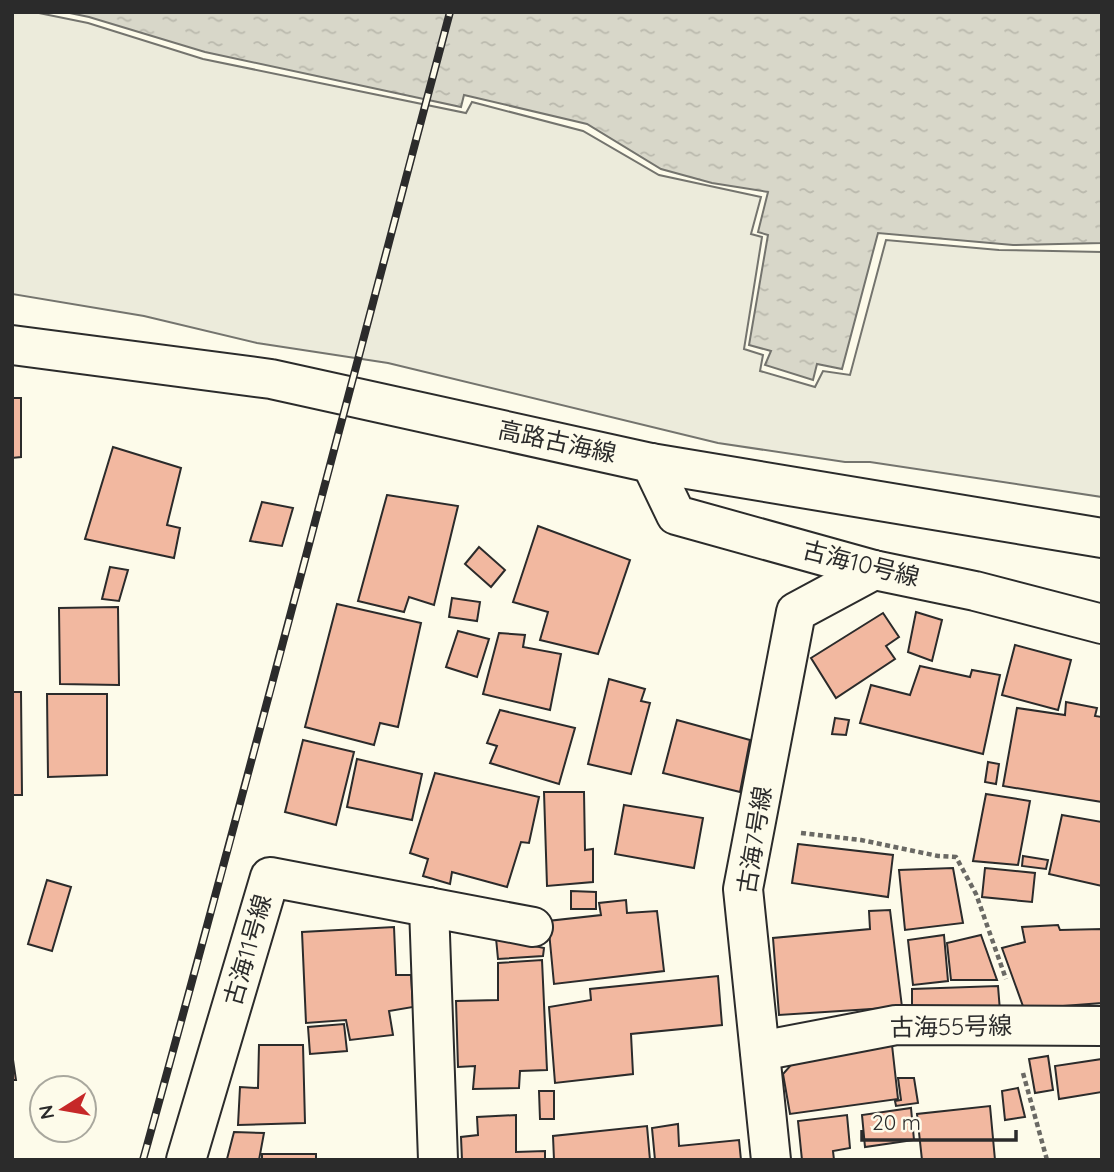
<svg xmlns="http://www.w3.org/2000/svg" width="1114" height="1172" font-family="Quicksand,'Noto Sans JP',sans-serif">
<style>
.grass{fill:#ecebdb;stroke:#74746e;stroke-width:2}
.water{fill:url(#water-ripples);stroke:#74746e;stroke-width:2}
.building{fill:#f2b8a0;stroke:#2b2b2b;stroke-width:2}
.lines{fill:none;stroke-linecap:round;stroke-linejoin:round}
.minor-casing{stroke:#2b2b2b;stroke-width:42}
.major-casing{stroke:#2b2b2b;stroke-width:42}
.path{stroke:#6a6964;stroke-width:4.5;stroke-dasharray:5 3.5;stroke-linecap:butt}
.minor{stroke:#fdfbea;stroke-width:38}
.major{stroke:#fdfbea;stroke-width:38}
.rail-casing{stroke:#2b2b2b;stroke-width:8}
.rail{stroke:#fdfbea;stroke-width:5;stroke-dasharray:16;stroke-linecap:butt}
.labels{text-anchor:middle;stroke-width:5;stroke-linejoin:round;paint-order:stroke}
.street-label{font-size:24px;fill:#2b2b2b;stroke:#fdfbea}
</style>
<defs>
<pattern id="water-ripples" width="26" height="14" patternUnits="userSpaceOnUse" patternTransform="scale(1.75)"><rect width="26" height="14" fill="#d8d7c9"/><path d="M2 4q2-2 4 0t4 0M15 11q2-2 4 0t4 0" fill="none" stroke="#bab9ad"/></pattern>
</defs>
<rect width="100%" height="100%" fill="#fdfbea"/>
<!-- grass -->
<path class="grass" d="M12,12H34L88,23L203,59L466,113L472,102L583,131L659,175L761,197L751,234L762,237L744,349L763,355L760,371L815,387L823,371L850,375L886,240L999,250L1102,252V497L870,462H845L718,443L388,363L257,343L144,316L12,294Z"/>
<!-- water -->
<path class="water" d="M65,12H1102V243L1013,245L878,233L842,369L817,364L813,380L765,365L771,351L749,345L768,235L758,232L768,192L712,183L661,169L587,124L464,95L461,107L205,52L89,17Z"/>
<!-- building -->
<g class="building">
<path d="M12,398H21V457L12,458Z"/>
<path d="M113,447L181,468L167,525L180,528L174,558L85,539Z"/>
<path d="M387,495L458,506L434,605L409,597L404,612L358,601Z"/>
<path d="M262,502L293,508L282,546L250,541Z"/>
<path d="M538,526L630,560L598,654L540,640L548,612L513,602Z"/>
<path d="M479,547L505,570L491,587L465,564Z"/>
<path d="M110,567L128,570L119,601L102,599Z"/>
<path d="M452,598L480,602L477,621L449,617Z"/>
<path d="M337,604L421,623L398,727L380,723L374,745L305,727Z"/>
<path d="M118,607L119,685L60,684L59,608Z"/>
<path d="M916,612L942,620L932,661L908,652Z"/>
<path d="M883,613L899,637L886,646L895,659L836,698L811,658Z"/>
<path d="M458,631L489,639L477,677L446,667Z"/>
<path d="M499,633L525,635L523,647L561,654L550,710L483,694Z"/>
<path d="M1015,645L1071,660L1058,710L1002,695Z"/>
<path d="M920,666L970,677L972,670L1000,675L983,754L860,723L871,685L910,695Z"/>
<path d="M609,679L645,689L641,701L650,703L631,774L588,764Z"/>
<path d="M12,692H21L22,795H12Z"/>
<path d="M47,694H107V775L48,777Z"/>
<path d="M1066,702L1097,708L1095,716L1102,717V802L1003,786L1017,708L1065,715Z"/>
<path d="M500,710L575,728L559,784L490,763L497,746L487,743Z"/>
<path d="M835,718L849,720L846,735L832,734Z"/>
<path d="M677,720L750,740L740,792L663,773Z"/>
<path d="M303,740L354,752L336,825L285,812Z"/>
<path d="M357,759L422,774L412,820L347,807Z"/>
<path d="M988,762L999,764L996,784L985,782Z"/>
<path d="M435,773L539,797L529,843L521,842L507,887L452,872L450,884L423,876L428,859L410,853Z"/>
<path d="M544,792H584L585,850L593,849V882L547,886Z"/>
<path d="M986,794L1030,801L1018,865L973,861Z"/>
<path d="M624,805L703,818L694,868L615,854Z"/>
<path d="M1062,815L1102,822V886L1049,874Z"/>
<path d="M798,844L893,855L888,897L792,883Z"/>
<path d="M1023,856L1048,860L1046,869L1022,866Z"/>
<path d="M953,868L963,923L905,930L899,870Z"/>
<path d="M985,868L1035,873L1032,902L982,897Z"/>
<path d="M47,880L71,887L52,951L28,944Z"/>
<path d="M571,891L596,892V909H571Z"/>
<path d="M626,900L627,913L657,911L664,971L554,984L548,921L601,915L599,903Z"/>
<path d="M890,910L902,1007L779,1015L773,938L870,929L869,911Z"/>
<path d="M1058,925L1060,930L1102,929V1003L1024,1009L1002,948L1025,942L1022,927Z"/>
<path d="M394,927L396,975H411L413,1007L389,1011L393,1035L350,1040L346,1020L306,1023L302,932Z"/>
<path d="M944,935L948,981L913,985L908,940Z"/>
<path d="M981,935L997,980H951L947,943Z"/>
<path d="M496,938L544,948L543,956L498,959Z"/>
<path d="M542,960L547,1070L520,1071L519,1088L473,1089L475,1066L458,1067L456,1001L498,1000V963Z"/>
<path d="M718,976L722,1025L631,1034L633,1074L555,1083L549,1007L591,1000L590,989Z"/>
<path d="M998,986L1000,1011L912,1010V989Z"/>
<path d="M344,1024L347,1051L310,1054L308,1027Z"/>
<path d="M259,1045H303L305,1123L238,1125L240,1087L258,1088Z"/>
<path d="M892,1045L898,1099L790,1114L783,1074L799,1056Z"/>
<path d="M12,1053L16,1080H12Z"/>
<path d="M1048,1056L1053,1090L1035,1093L1029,1059Z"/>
<path d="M1102,1059V1092L1059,1099L1055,1066Z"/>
<path d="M898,1078H914L918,1103L896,1106L895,1101L901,1100Z"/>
<path d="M1018,1088L1025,1117L1005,1120L1002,1091Z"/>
<path d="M539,1091H554V1119H540Z"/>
<path d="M990,1106L995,1160H922L917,1114Z"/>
<path d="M911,1108L914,1140L865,1147L862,1115Z"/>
<path d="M516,1115V1152L545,1151V1160H462L461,1137L478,1135L477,1117Z"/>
<path d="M847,1115L850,1148L833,1151L834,1160H802L798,1121Z"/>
<path d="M678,1124L679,1146L739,1140L741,1160H655L652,1128Z"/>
<path d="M647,1126L650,1160H554L553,1136Z"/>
<path d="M234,1132L264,1133L259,1160L227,1159Z"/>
<rect x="262" y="1154" width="54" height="6"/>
</g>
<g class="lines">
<defs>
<g id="minor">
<path d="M651,463L676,515L874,570L975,591L1102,624"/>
<path d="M429,907L438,1160"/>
<path d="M760,1051L896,1025L1102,1026"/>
<path d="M186,1160L270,877L533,927"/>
<path d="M771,1160L743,889L796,612L874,570"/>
</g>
<path id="major" d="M12,345L271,379L651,463L1102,538"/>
</defs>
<!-- minor casing -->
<use href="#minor" class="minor-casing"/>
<!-- major casing -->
<use href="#major" class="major-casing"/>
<!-- path -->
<g class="path">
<path d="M801,833L861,840L938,856L956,857L976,894L1006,979"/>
<path d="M1023,1073L1047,1160"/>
</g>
<!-- minor -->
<use href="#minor" class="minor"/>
<!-- major -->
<use href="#major" class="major"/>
<defs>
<path id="rail" d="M143,1160C249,778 348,395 450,12"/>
</defs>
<!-- rail casing -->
<use href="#rail" class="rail-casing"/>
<!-- rail -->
<use href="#rail" class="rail"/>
</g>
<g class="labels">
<!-- street labels -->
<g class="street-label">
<text transform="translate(557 442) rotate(12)" y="8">高路古海線</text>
<text transform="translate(861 564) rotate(14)" y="8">古海10号線</text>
<text transform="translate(755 840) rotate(-81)" y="8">古海7号線</text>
<text transform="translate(248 950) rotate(-74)" y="8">古海11号線</text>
<text transform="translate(951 1027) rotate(-1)" y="8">古海55号線</text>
</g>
</g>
<!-- border -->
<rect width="1114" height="1172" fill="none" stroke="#2b2b2b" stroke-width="28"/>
<!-- north arrow -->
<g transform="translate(63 1109) rotate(259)"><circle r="33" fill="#fdfbea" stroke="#a9a89e" stroke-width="2"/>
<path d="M0-5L12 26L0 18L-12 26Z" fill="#c62828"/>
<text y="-10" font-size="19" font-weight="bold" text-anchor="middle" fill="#2b2b2b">N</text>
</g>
<!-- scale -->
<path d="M862 1130v10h154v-10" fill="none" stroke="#2b2b2b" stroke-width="3.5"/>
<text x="872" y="1130" font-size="21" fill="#2b2b2b" stroke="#fdfbea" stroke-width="5" paint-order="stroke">20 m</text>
</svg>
